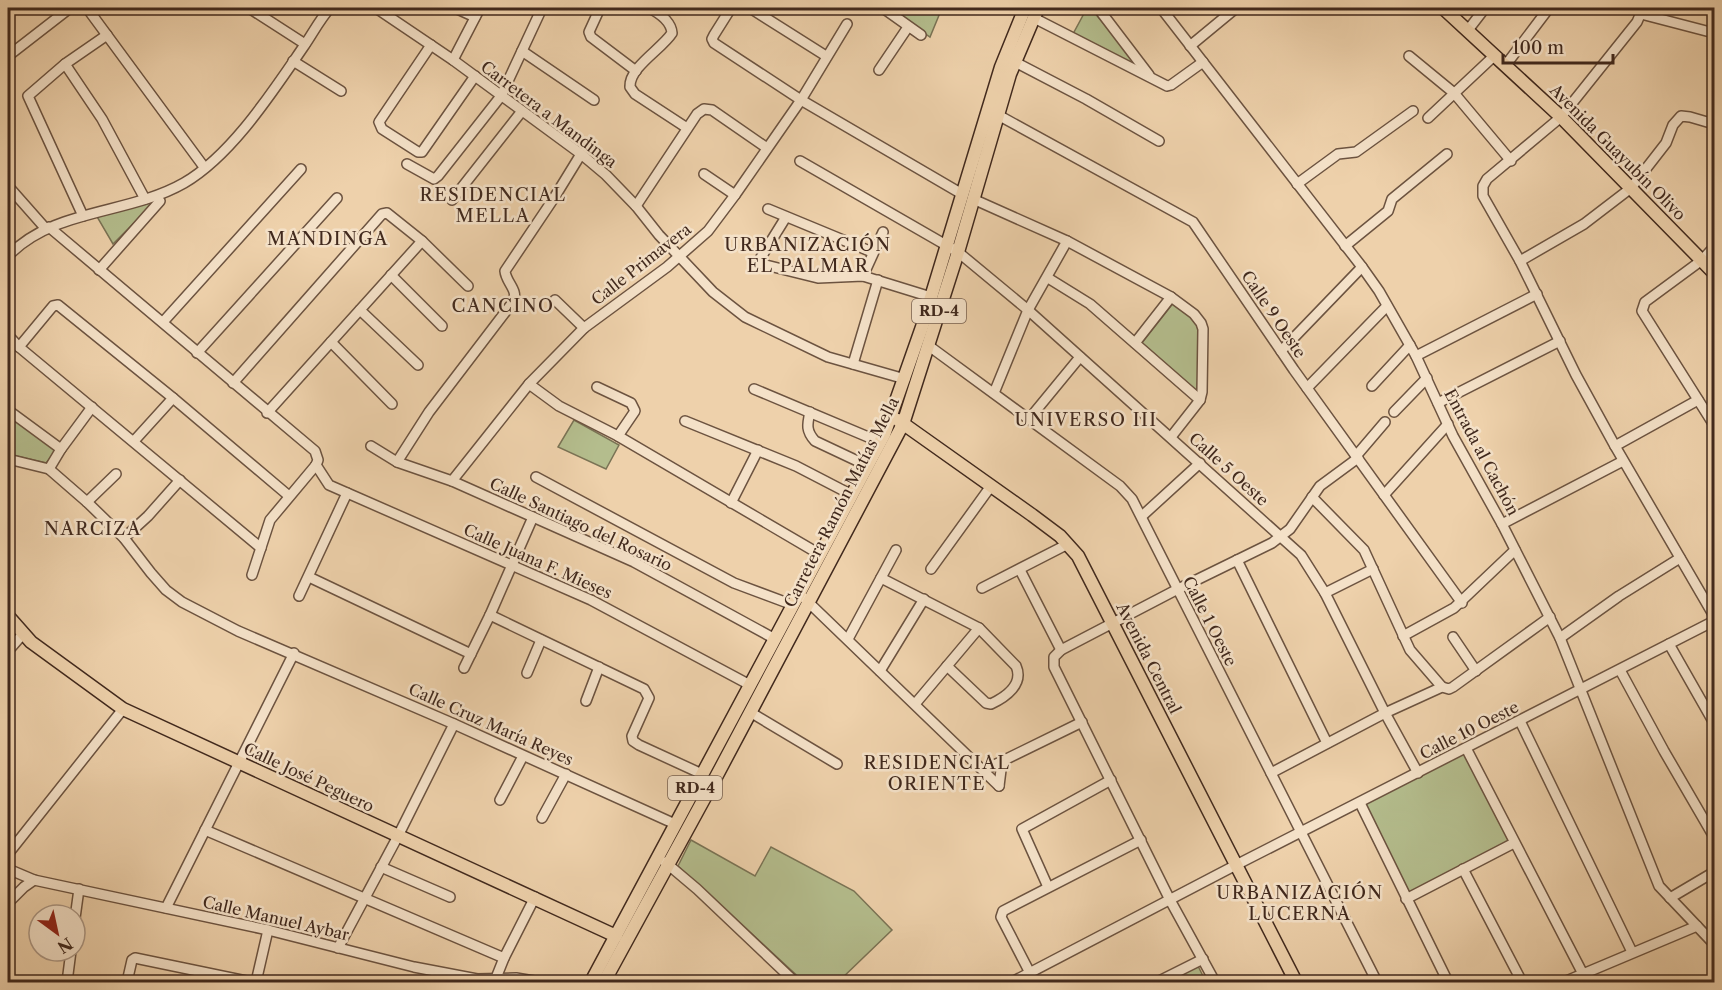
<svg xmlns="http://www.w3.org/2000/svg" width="1722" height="990" font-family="'Libre Caslon Text',serif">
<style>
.green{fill:#b4bd8d;stroke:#7a7355;stroke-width:1.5}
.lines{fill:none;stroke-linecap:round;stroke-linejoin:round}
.minor-casing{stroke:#6c5340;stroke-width:12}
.major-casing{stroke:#41291d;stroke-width:15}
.minor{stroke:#f4e1c8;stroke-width:9}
.major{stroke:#eed1ab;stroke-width:12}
.labels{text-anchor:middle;stroke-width:5;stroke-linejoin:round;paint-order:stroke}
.shield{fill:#f4e1c8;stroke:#776050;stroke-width:1.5}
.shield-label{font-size:15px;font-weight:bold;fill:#41291d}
.street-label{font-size:16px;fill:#41291d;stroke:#f4e1c8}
.neighbourhood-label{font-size:18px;letter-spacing:1.5px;fill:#41291d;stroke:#f4e1c8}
</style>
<rect width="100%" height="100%" fill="#eed1ab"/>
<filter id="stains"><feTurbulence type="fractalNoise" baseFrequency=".00333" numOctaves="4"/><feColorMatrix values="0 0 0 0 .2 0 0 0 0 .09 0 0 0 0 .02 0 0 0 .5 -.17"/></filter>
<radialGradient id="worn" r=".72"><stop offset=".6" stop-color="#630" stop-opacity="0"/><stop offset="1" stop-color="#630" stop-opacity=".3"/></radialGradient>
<!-- green -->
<g class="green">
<path d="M889,8H942L930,37Z"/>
<path d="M1087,8H1091L1141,70L1073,34Z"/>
<path d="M160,197L113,244L96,215Z"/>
<path d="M1174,302L1199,321L1198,396L1141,344Z"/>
<path d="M8,414L57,450L46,463L8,454Z"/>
<path d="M574,420L619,445L606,469L558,447Z"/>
<path d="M1465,752L1509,842L1409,894L1363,804Z"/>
<path d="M691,840L755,876L771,847L854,891L892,930L838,982H804L678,866Z"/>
<path d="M1197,964L1206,982H1162Z"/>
</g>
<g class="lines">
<defs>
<g id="minor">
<path d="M87,8L204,167"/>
<path d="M249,8L305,44"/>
<path d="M376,8L453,60L581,154L606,175L636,206L659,235L713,292L745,317L828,357L905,379"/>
<path d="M455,8L475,17"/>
<path d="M600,8L589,32L591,37L636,71"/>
<path d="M649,8C659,13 671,21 672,33C662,49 629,67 630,87L635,94L687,128"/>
<path d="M731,8L714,35L712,39L714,43L801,100L962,194"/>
<path d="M750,8L826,56"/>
<path d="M883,8L921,35"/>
<path d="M1098,8L1149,75"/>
<path d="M1161,8L1362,267L1379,291L1416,356L1453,436L1502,524L1560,638L1659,886L1714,944"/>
<path d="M1643,8L1637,22L1561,117L1487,179L1483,186V196L1520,261L1576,375L1615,446L1714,616"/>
<path d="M1641,14L1714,33"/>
<path d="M1034,18L1167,86L1171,85L1203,62"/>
<path d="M1468,30L1485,8"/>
<path d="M431,45L379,122L382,129L418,152H422L475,76"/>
<path d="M1190,46L1236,8"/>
<path d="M522,51L594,100"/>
<path d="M12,53L70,8"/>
<path d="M1409,56L1454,93L1511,161"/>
<path d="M453,60L480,8"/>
<path d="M293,61L341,91"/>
<path d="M1015,62L1086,99L1159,141"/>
<path d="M65,64L102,119L145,199"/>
<path d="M1505,66L1549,8"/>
<path d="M879,70L908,27"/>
<path d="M998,115L1193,222L1294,370L1462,603"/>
<path d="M1428,118L1494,56"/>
<path d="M800,161L958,252L1028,310L1301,555L1325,593L1385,713L1418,773"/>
<path d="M407,164L434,179L438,176L501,96L542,8"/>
<path d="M704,174L735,195"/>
<path d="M1297,184L1338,154L1356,152L1413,111"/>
<path d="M8,186L46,229"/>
<path d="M973,199L1067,241L1171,297L1194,314L1201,323L1203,329L1202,392L1200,400L1171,437"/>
<path d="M452,200L522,111"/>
<path d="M636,206L697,114L704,109L712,110L767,148"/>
<path d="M768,209L872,252"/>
<path d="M83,216L28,96L65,64L107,35"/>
<path d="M786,217L760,259L762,264L818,278L863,276L931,297"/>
<path d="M49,227L315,451L318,460L316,465"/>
<path d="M1345,246L1388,211L1392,199L1447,154"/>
<path d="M1714,247L1702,260L1645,302L1642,311L1714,425"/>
<path d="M8,256C54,208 128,215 184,183C232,155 273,91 304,46C313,33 320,19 330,8"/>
<path d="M1520,261L1584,224L1631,188L1666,143L1673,125L1681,116L1690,117L1714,124"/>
<path d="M99,270L160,201"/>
<path d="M391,275L442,326"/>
<path d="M863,276L883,232"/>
<path d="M1048,278L1090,304L1200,400"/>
<path d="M555,300L584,328"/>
<path d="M360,310L418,365"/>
<path d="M163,322L301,169"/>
<path d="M8,335L19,347L261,548"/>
<path d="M331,342L392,404"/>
<path d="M1135,343L1171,297"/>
<path d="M929,346L1120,486L1132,499L1377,982"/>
<path d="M19,347L53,306L58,305L173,398L289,496"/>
<path d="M1281,351L1362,267"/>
<path d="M197,353L337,198"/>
<path d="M1416,356L1537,294"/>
<path d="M853,364L878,280"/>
<path d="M233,383L382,214L387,213L422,241L468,286"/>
<path d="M529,384L559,406L618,436L821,555"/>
<path d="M1372,386L1410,345"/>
<path d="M597,387L631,403L635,411L618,436"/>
<path d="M1307,388L1387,306"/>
<path d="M754,389L880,442"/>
<path d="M994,393L1028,310L1067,241"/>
<path d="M1438,403L1560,341"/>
<path d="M8,410L61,449"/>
<path d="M810,412C807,425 806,431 815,441L868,466"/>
<path d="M1394,412L1427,378"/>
<path d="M267,413L422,241"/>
<path d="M1029,419L1080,357"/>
<path d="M685,421L796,466L852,495"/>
<path d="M134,441L173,398"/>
<path d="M371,446L397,462L452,481L634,562L775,639"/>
<path d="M1615,446L1698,400"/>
<path d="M1356,456L1385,422"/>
<path d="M8,459L49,469L87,502L124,538L151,573L166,590L182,602L238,631L454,724L675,824"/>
<path d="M397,462L429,412L513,302C519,290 506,283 505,271L554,198L581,154"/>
<path d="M316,465L329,485L591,600L750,685"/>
<path d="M49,469L61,449L92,407"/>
<path d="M536,477L734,583L793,605"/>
<path d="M452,481L529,384L584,328L667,267L708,231L735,195L801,100L847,24"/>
<path d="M1384,495L1448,424"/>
<path d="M1312,497L1364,550L1410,650L1442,687"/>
<path d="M87,502L116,474"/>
<path d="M731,503L758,450"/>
<path d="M1142,516L1200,463"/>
<path d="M1502,524L1623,461"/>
<path d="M124,538L148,516L180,480"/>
<path d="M1237,560L1327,743"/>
<path d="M931,569L991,486"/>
<path d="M1020,570L1061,650"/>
<path d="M252,575L270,520L316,465"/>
<path d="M309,577L471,654"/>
<path d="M881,578L979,628L1016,666C1024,684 1006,697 991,704L986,703L947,666"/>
<path d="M982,588L1068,544"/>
<path d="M1325,593L1373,569"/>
<path d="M299,596L347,493"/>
<path d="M804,598L999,786"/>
<path d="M490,615L644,689L649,698L632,736L633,741L639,745L702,774"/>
<path d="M1403,636L1454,608L1515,550"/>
<path d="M1453,637L1476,671"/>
<path d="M1560,638L1619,596L1680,558"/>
<path d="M848,639L896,550"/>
<path d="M1669,644L1714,723"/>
<path d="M8,651L22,635"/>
<path d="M464,668L490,615L533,517"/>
<path d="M1620,670L1664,751L1714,837"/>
<path d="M880,671L924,599"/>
<path d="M527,673L541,640"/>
<path d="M586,701L599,667"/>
<path d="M915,704L979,628"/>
<path d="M750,712L837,764"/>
<path d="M1520,721L1632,952"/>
<path d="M1466,748L1583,974"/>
<path d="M984,770L1082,722"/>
<path d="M1271,773L1385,713L1442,687L1449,689L1453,687L1550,617"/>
<path d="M999,786L1002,762"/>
<path d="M500,800L523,756"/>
<path d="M1360,803L1448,982"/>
<path d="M542,818L566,774"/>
<path d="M205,830L504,958"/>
<path d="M8,854L123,709"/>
<path d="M665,862L697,889L795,982"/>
<path d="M381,867L450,897"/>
<path d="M8,869L34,880L268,930L414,967L477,979L516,978L540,982"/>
<path d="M1463,869L1522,982"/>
<path d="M1048,887L1022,829L1111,780"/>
<path d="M1670,898L1714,872"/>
<path d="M1406,899L1514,843"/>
<path d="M8,903L24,887L34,880"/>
<path d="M166,908L294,653"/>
<path d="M75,918L79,889"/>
<path d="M338,948L398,836L454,724"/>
<path d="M1030,973L1001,917L1003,911L1141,840"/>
<path d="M496,978L504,958L535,897"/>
<path d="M67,982L71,951"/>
<path d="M127,982L132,960L135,958L251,982"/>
<path d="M256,982L268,930"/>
<path d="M1012,982L1236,865L1714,621"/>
<path d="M1157,982L1203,959"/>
<path d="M1215,982L1170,900L1054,667V657L1061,650L1176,590L1272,543L1290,529L1320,486L1358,458"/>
<path d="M1564,982L1697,926"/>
</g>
<g id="major">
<path d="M1443,8L1561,117L1714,273"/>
<path d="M898,420L1032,515L1060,536L1078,556L1296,982"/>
<path d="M8,616L31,642L123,709L616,936"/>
<path d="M591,982L884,435L922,327L1001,67L1025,8"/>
<path d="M604,982L716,777L903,424L958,252L1010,74L1038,8"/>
</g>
</defs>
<!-- minor casing -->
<use href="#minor" class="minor-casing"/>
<!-- major casing -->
<use href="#major" class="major-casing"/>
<!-- minor -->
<use href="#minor" class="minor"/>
<!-- major -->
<use href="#major" class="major"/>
</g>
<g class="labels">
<!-- shield labels -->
<g class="shield">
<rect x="912" y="299" width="54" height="24" rx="4.5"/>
<rect x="668" y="776" width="54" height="24" rx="4.5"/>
</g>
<g class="shield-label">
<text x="939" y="316">RD-4</text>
<text x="695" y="793">RD-4</text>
</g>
<!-- street labels -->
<g class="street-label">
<text transform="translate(549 114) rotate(37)" y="6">Carretera a Mandinga</text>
<text transform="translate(1618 152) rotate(45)" y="6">Avenida Guayubín Olivo</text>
<text transform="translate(641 264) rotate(-38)" y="6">Calle Primavera</text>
<text transform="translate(1274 314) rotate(56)" y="6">Calle 9 Oeste</text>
<text transform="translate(1482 452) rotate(62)" y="6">Entrada al Cachón</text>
<text transform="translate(1229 469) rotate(42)" y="6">Calle 5 Oeste</text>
<text transform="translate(841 502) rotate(-63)" y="6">Carretera Ramón Matías Mella</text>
<text transform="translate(581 524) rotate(25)" y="6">Calle Santiago del Rosario</text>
<text transform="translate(538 561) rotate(24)" y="6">Calle Juana F. Mieses</text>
<text transform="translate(1210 621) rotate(63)" y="6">Calle 1 Oeste</text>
<text transform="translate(1149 658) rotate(63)" y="6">Avenida Central</text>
<text transform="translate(491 724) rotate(24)" y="6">Calle Cruz María Reyes</text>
<text transform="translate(1469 730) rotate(-27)" y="6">Calle 10 Oeste</text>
<text transform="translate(309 777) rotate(25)" y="6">Calle José Peguero</text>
<text transform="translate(276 918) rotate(13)" y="6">Calle Manuel Aybar</text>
</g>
<!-- neighbourhood labels -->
<g class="neighbourhood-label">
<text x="493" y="201">RESIDENCIAL<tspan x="493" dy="21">MELLA</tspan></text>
<text x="328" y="245">MANDINGA</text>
<text x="808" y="251">URBANIZACIÓN<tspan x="808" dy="21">EL PALMAR</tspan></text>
<text x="503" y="312">CANCINO</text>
<text x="1086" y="426">UNIVERSO III</text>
<text x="93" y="535">NARCIZA</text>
<text x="937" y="769">RESIDENCIAL<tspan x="937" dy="21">ORIENTE</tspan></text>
<text x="1300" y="899">URBANIZACIÓN<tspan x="1300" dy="21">LUCERNA</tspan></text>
</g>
</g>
<!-- margin -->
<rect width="1722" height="990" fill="none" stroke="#eed1ab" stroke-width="30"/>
<rect x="9" y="9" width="1704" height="972" fill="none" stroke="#41291d" stroke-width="3"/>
<rect x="15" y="15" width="1692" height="960" fill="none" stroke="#41291d" stroke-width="1.5"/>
<!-- north arrow -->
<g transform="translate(57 933) rotate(147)"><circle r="28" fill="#f4e1c8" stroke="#ac9784" stroke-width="1.5"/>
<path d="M0-4.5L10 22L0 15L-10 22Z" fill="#8f2418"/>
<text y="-9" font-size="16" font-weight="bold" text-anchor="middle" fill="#41291d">N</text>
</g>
<!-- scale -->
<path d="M1503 54v9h110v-9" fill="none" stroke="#41291d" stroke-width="3"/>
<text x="1512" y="54" font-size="18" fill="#41291d" stroke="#f4e1c8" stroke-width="4.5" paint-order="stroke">100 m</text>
<rect width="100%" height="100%" filter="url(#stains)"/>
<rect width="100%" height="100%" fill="url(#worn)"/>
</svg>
